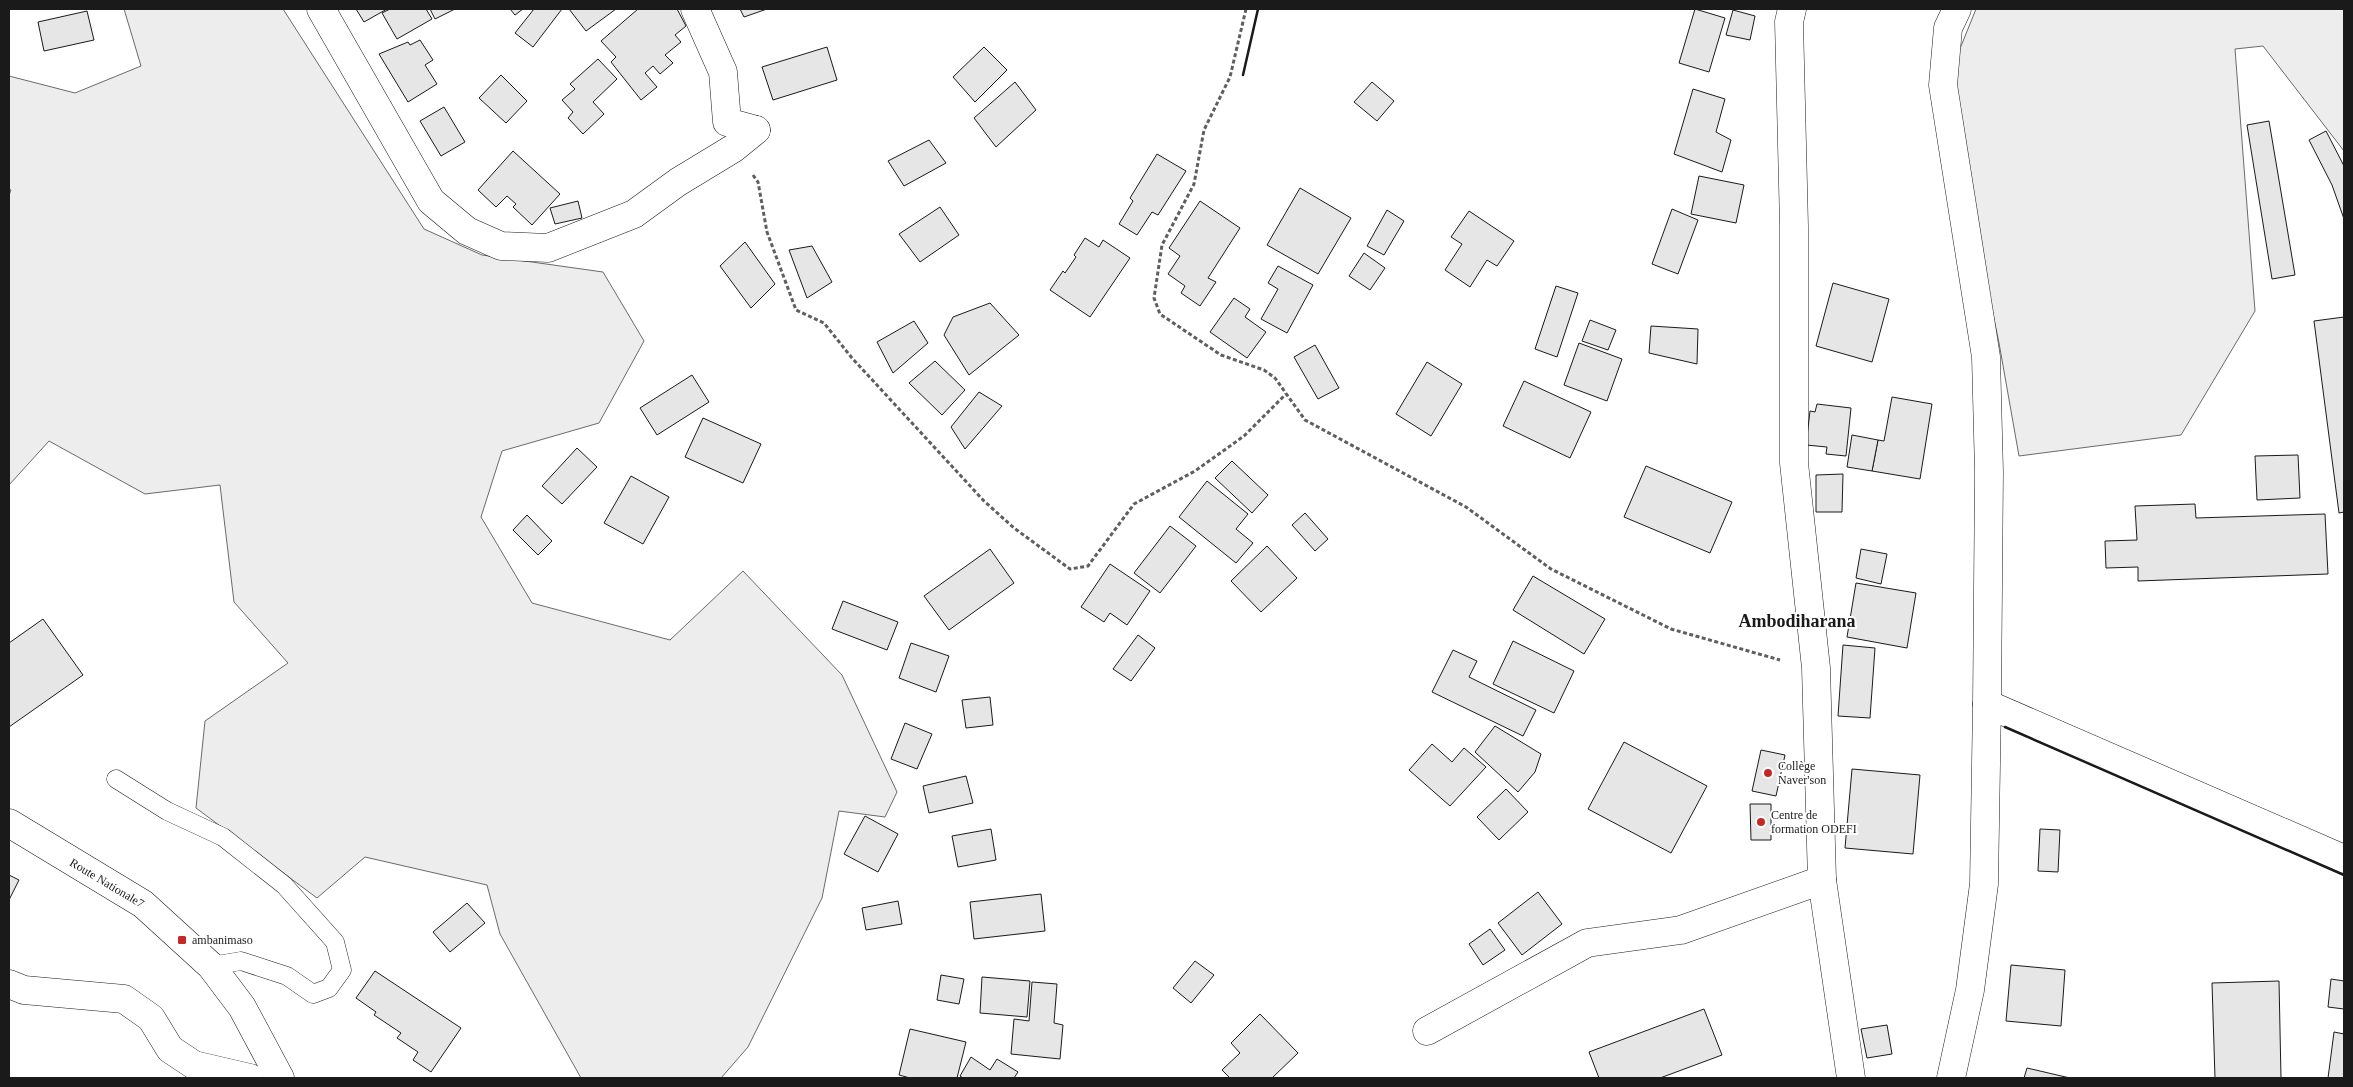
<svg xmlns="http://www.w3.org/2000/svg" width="2353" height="1087" font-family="'Times New Roman',serif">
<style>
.built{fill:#ededed;stroke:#6a6a6a}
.building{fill:#e6e6e6;stroke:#1a1a1a}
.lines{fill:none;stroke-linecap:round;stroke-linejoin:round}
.service-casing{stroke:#1a1a1a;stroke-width:19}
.minor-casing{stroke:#1a1a1a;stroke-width:29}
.tertiary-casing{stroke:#1a1a1a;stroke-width:29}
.primary-casing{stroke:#1a1a1a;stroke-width:29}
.path{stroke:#5f5f5f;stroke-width:3;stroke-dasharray:4 2.5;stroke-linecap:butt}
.service{stroke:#fff;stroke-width:18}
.minor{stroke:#fff;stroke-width:28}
.tertiary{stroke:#fff;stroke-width:28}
.primary{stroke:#fff;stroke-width:28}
.wall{stroke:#1a1a1a;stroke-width:2.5}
.poi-dot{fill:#c62828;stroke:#fff;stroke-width:2}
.labels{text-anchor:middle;stroke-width:4;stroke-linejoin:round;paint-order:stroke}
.poi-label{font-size:12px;fill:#1a1a1a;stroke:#fff;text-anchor:start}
.street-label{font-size:12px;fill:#1a1a1a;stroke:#fff}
.district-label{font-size:18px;font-weight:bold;fill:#1a1a1a;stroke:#fff}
</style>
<rect width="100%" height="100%" fill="#fff"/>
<!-- built -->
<g class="built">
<path d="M124,9H283L424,229L482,255L603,272L644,341L599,423L502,451L481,517L532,603L670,640L743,571L842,675L897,792L885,817L839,811L822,898L748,1047L721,1078H581L500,934L487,885L365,857L317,898L196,808L205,721L288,663L234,602L220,485L145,494L49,441L9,485V195L11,190L9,189V76L75,93L141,66Z"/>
<path d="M1976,9H2344V151L2263,46L2235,49L2255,311L2181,435L2019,456L1999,343L1962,165L1951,71Z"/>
</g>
<!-- building -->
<g class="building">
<path d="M356,9H387L364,22Z"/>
<path d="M390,9H426L432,19L397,39L382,13Z"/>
<path d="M430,9H455L435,19Z"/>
<path d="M510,9H523L515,15Z"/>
<path d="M534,9H562L533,47L515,33Z"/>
<path d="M569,9H616L586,31Z"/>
<path d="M638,9H677L686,26L675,35L681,42L665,55L673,63L660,74L653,66L645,73L657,87L641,100L611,62L616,57L601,41Z"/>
<path d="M740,9H767L744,17Z"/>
<path d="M1695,9L1725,18L1709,72L1679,63Z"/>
<path d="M1733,10L1755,16L1750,40L1726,35Z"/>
<path d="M87,11L94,40L44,51L38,22Z"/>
<path d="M420,40L433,60L425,65L437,84L408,102L379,54L408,42L410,45Z"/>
<path d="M827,47L837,80L773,100L762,67Z"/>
<path d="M984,47L1007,70L975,102L953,77Z"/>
<path d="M598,59L617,79L593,102L604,114L583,134L568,118L573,112L562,100L575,89L570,84Z"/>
<path d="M501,75L527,101L506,123L479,98Z"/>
<path d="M1015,82L1036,110L996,147L974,118Z"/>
<path d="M1372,82L1394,101L1377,121L1354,102Z"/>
<path d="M1693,89L1725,99L1716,132L1731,140L1722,172L1674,154Z"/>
<path d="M444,107L465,142L441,156L420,121Z"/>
<path d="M2269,121L2295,275L2272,279L2247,125Z"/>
<path d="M2326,131L2344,166V219L2332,185L2309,140Z"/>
<path d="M929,140L946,163L904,186L888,161Z"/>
<path d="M513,151L560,194L532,225L513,207L516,204L507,196L496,207L478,190Z"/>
<path d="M1157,154L1186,171L1158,215L1152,212L1137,235L1119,224L1133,201L1130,198Z"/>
<path d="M1699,176L1744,185L1736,223L1691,214Z"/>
<path d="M1300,188L1351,218L1318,274L1267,245Z"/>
<path d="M578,201L582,218L555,224L550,208Z"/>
<path d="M1200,201L1240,228L1208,278L1216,282L1200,306L1181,293L1185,286L1168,274L1180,256L1169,248Z"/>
<path d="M940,207L959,235L920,262L899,234Z"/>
<path d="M1672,209L1698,220L1678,274L1652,264Z"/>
<path d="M1387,210L1404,221L1384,255L1367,246Z"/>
<path d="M1469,211L1514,241L1497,266L1487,260L1470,287L1445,270L1462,244L1451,237Z"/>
<path d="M1085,238L1099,247L1103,240L1130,258L1090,317L1050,290L1063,271L1065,273L1076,257L1074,255Z"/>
<path d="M745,242L775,284L751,308L720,266Z"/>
<path d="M812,246L832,282L807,298L789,250Z"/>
<path d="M1364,253L1385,268L1370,290L1349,276Z"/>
<path d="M1278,266L1313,285L1287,333L1261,319L1278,289L1268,283Z"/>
<path d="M1833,283L1889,299L1872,362L1816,346Z"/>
<path d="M1556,286L1578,293L1557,357L1535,349Z"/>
<path d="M1234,298L1250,309L1245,317L1266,332L1247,358L1210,332Z"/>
<path d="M990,303L1019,335L969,375L944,335L953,317Z"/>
<path d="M2344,317V512L2339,513L2314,321Z"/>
<path d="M1590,320L1616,330L1608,350L1582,341Z"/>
<path d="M914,321L928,343L893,373L877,342Z"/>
<path d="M1651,326L1698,329L1697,364L1649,353Z"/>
<path d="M1579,343L1622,359L1607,401L1564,385Z"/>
<path d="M1315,345L1339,388L1318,399L1294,357Z"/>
<path d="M935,361L965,390L942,415L909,383Z"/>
<path d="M1427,362L1462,384L1431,436L1396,414Z"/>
<path d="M692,375L709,402L657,435L640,408Z"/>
<path d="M1524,381L1591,412L1570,458L1503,426Z"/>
<path d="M979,392L1002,406L965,449L951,427Z"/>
<path d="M1892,397L1932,404L1920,479L1872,471L1878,440L1884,441Z"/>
<path d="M1817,404L1851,408L1846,456L1826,454L1827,447L1806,445L1810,411L1815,412Z"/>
<path d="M703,418L761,444L743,483L685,457Z"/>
<path d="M1852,435L1878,440L1872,471L1847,467Z"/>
<path d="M577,448L597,467L562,504L542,486Z"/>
<path d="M2298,455L2300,498L2257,500L2255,456Z"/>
<path d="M1232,461L1268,495L1252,513L1215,478Z"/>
<path d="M1646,466L1732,502L1710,553L1624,517Z"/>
<path d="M1843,474L1842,512H1816V475Z"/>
<path d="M631,476L669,497L643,544L604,523Z"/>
<path d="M1207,481L1248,514L1236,529L1253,543L1236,563L1179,517Z"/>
<path d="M2195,504L2196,518L2325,514L2328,574L2138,581V567L2106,568L2105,541L2137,540L2135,506Z"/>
<path d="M1305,513L1328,539L1315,551L1292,525Z"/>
<path d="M527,515L552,541L538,555L513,530Z"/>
<path d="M1170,526L1196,546L1160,593L1134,573Z"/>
<path d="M1267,546L1297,578L1261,612L1231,581Z"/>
<path d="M990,549L1014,583L949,630L924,596Z"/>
<path d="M1861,549L1887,554L1881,584L1856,578Z"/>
<path d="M1110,564L1150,591L1127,625L1110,613L1104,622L1081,607Z"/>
<path d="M1533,576L1605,619L1584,654L1513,610Z"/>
<path d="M1856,583L1916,593L1907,648L1847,637Z"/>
<path d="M843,601L898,622L887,650L832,629Z"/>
<path d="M43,619L83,675L9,727V643Z"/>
<path d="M1138,635L1155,648L1131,681L1113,669Z"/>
<path d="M1513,641L1574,671L1554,713L1493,684Z"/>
<path d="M911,643L949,656L936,692L899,678Z"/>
<path d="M1843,645L1875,648L1870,718L1838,716Z"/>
<path d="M1453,650L1477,661L1469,677L1536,710L1523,736L1432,692Z"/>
<path d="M990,697L993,725L966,728L962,700Z"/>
<path d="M905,723L932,734L917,769L891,759Z"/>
<path d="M1495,726L1541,754L1535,772L1518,792L1475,752Z"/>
<path d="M1624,742L1707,786L1671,853L1588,809Z"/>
<path d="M1432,744L1452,762L1464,748L1486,767L1450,806L1409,770Z"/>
<path d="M1761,750L1785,755L1776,796L1752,791Z"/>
<path d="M1852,769L1920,775L1913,854L1845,848Z"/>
<path d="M966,776L973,803L929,813L923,786Z"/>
<path d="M1506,789L1528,812L1499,840L1477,817Z"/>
<path d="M1750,804H1771V840H1751Z"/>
<path d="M865,816L898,834L878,872L844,854Z"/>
<path d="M991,829L996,860L958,867L952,836Z"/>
<path d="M2040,829L2060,830L2058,872L2038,871Z"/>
<path d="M9,875L19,880L9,900Z"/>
<path d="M1538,892L1562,924L1522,955L1498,923Z"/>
<path d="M1041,894L1045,931L974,939L970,902Z"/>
<path d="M898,901L902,924L866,930L862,908Z"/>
<path d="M467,903L485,923L450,952L433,932Z"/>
<path d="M1490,929L1505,950L1483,965L1469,944Z"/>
<path d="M1195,961L1214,975L1191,1003L1173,988Z"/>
<path d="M2011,965L2065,970L2061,1026L2006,1021Z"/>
<path d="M375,971L461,1028L431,1072L413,1060L418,1052L397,1038L401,1033L374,1015L376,1012L356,998Z"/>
<path d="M941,975L964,979L959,1004L937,1000Z"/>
<path d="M982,977L1030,981L1027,1017L980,1013Z"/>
<path d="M2331,979L2344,981V1009L2328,1007Z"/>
<path d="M2279,981L2281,1078H2215L2212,983Z"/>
<path d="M1032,982L1057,984L1054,1023L1063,1025L1060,1059L1011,1054L1014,1019L1029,1021Z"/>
<path d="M1704,1009L1722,1055L1660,1078H1599L1589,1052Z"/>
<path d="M1260,1014L1298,1053L1272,1078H1230L1222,1070L1240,1053L1231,1043Z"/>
<path d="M1887,1025L1892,1054L1867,1058L1861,1029Z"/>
<path d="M910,1029L966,1042L957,1078H910L899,1075Z"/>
<path d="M2334,1032L2344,1034V1078H2328Z"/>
<path d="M971,1057L990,1070L997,1059L1018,1072L1014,1078H963L960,1076Z"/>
<path d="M2027,1068L2070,1078H2024Z"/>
</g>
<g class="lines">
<defs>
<path id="service" d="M116,779L167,811L223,837L284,885L335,942L342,970L329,988L313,994L287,976L241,961L211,966"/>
<g id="minor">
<path d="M321,9L431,201L467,231L501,246L548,248L634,214L678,182L734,148L756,130"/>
<path d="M695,9L723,72L727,122L756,130"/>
<path d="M1792,9L1789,22L1794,226V463L1816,668L1822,880L1851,1078"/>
<path d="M1987,704L2344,859"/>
<path d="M9,984L24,990L124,999L151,1018L170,1049L194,1065L250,1078"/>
<path d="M1427,1031L1587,943L1681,930L1822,880"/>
</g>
<path id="tertiary" d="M1951,1078L1970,990L1984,884L1987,704L1989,472L1986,357L1943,85L1948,28L1957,9"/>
<path id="primary" d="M9,823L143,904L211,966L242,1007L280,1078"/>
</defs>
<!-- service casing -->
<use href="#service" class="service-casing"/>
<!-- minor casing -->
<use href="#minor" class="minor-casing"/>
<!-- tertiary casing -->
<use href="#tertiary" class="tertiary-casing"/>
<!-- primary casing -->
<use href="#primary" class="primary-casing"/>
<!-- path -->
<g class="path">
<path d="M1246,9L1230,77L1204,130L1194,184L1162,245L1154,298L1160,314L1221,355L1264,370L1275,378L1305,420L1466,507L1551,569L1671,629L1780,660"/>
<path d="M753,175L758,182L767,232L796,310L824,323L852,358L984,501L1014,528L1070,569L1088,566L1134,504L1195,471L1244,436L1286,394"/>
</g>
<!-- service -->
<use href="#service" class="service"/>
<!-- minor -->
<use href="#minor" class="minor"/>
<!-- tertiary -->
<use href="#tertiary" class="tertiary"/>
<!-- primary -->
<use href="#primary" class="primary"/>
<!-- wall -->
<g class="wall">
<path d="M1243,75L1258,9"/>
<path d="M2005,727L2344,875"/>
</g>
</g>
<!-- markers -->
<g class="poi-dot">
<circle cx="1768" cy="773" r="5"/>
<circle cx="1761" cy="822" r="5"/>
<rect x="177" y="935" width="10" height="10" rx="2.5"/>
</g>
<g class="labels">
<!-- poi labels -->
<g class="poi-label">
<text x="1778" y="770">Collège<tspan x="1778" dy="14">Naver'son</tspan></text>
<text x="1771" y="819">Centre de<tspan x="1771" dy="14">formation ODEFI</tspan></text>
<text x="192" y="944">ambanimaso</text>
</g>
<!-- street labels -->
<g class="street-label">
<text transform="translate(107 883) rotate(31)" y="4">Route Nationale7</text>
</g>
<!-- district labels -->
<g class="district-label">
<text x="1797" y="627">Ambodiharana</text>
</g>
</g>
<!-- border -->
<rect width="2353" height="1087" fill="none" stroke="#1a1a1a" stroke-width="20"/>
</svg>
